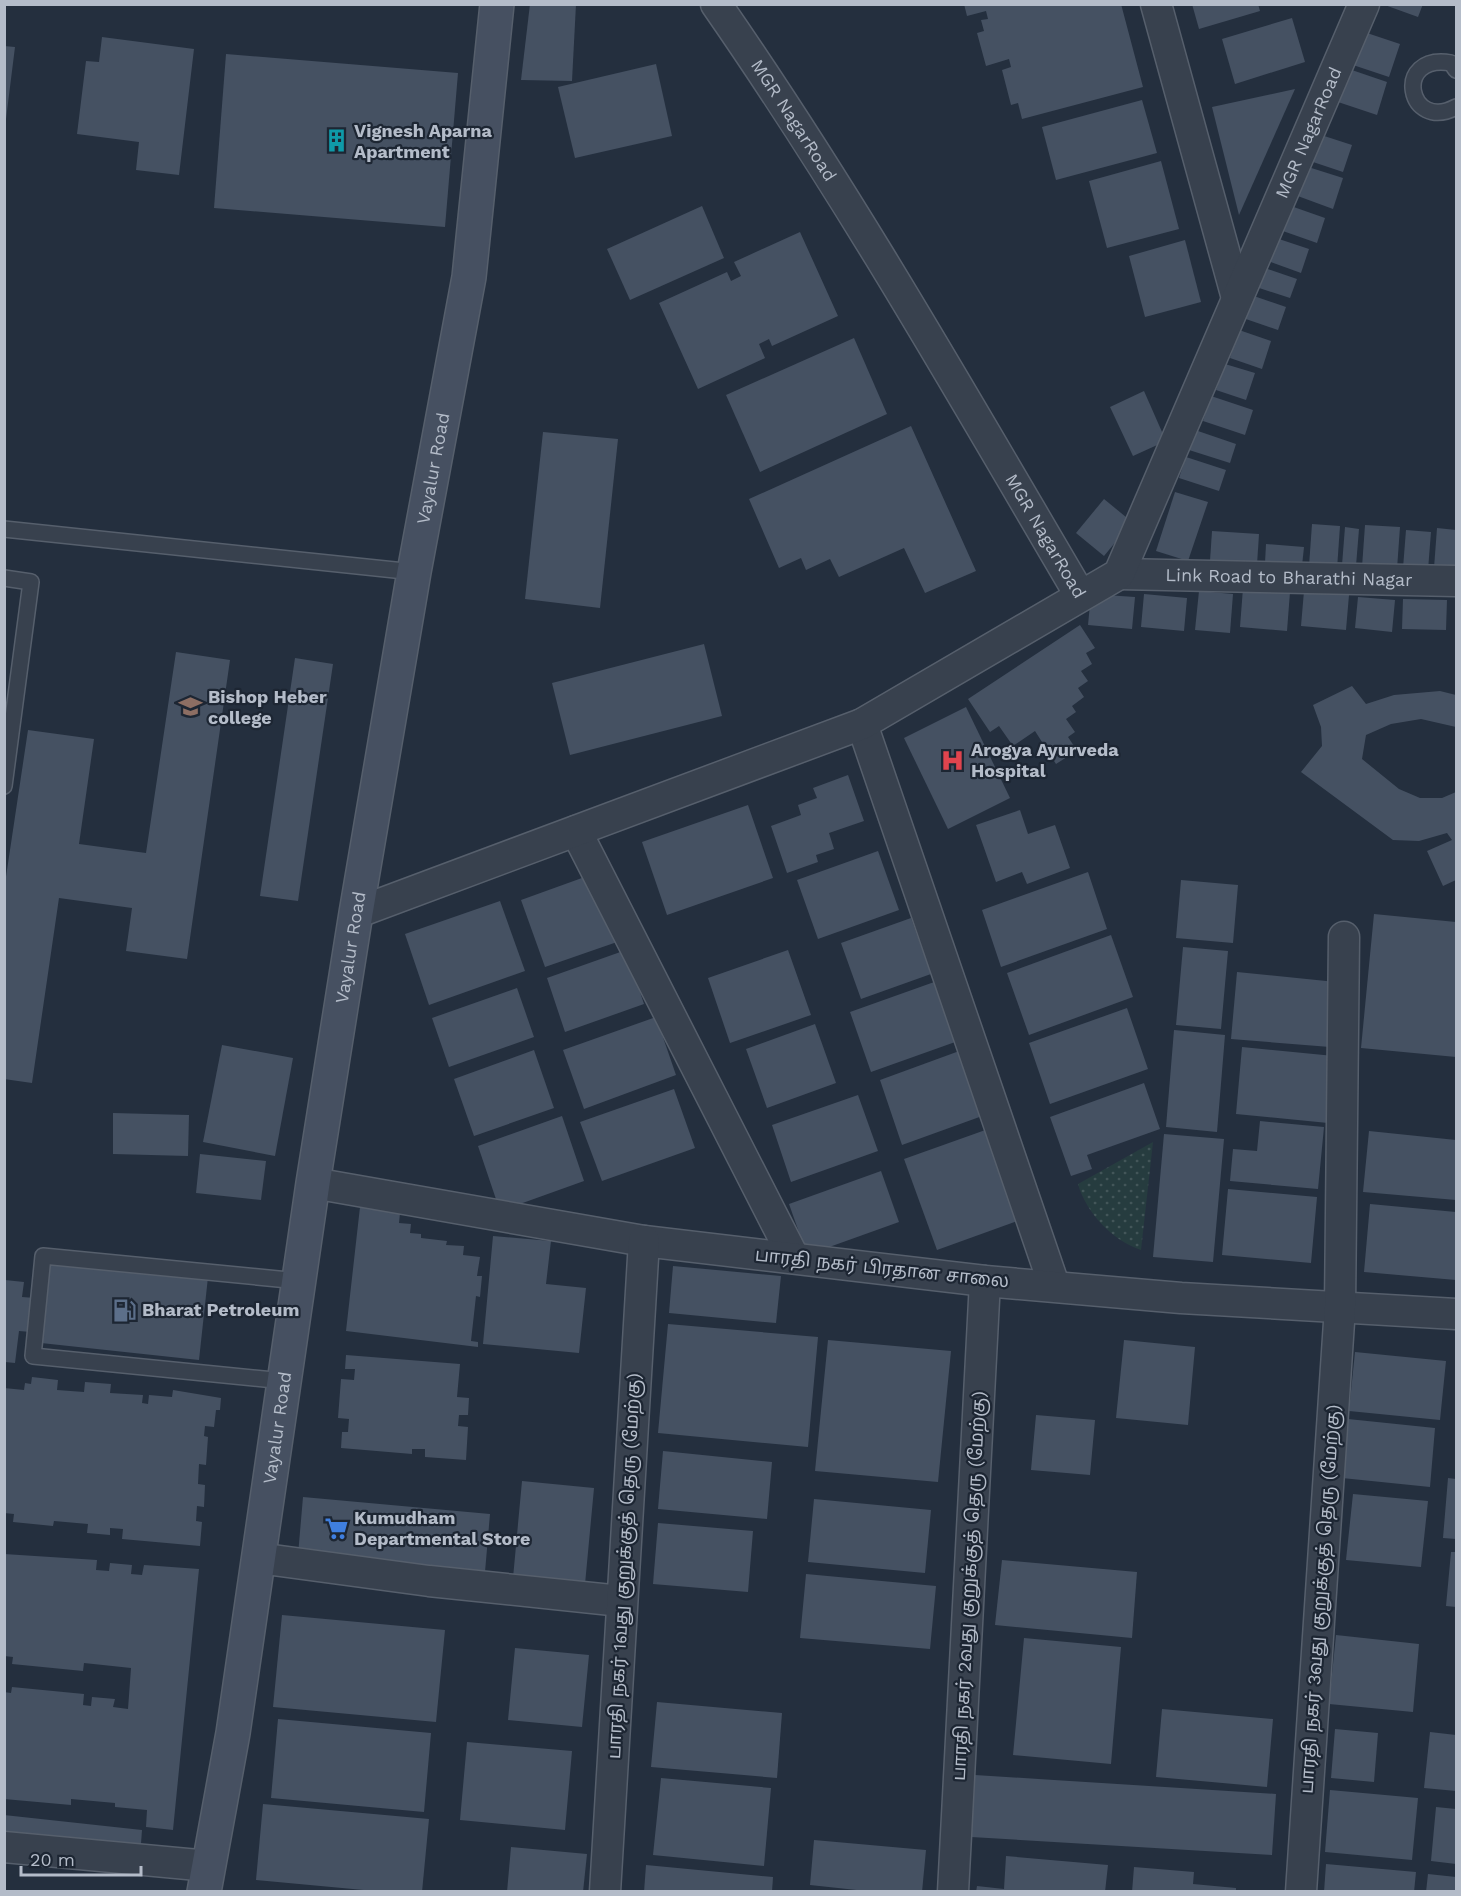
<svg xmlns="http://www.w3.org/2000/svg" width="1461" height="1896" font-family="'Work Sans','Noto Sans Tamil',sans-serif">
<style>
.park{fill:url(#park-dots)}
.building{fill:#455162}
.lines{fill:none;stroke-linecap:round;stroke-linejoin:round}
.lane-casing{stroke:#565f6c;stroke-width:18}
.street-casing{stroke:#565f6c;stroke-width:33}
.secondary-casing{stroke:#565f6c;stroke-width:36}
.lane{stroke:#38414e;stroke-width:15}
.street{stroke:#38414e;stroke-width:30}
.secondary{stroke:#465061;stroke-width:33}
.labels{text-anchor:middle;stroke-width:4.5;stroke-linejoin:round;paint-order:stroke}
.street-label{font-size:18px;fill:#b4bcc9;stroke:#1d2633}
.poi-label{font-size:18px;font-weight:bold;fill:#b4bcc9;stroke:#1d2633;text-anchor:start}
</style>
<defs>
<pattern id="park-dots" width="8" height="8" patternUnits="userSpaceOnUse" patternTransform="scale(1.5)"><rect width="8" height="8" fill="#263c3f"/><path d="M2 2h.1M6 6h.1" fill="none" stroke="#435659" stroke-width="1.8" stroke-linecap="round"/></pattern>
</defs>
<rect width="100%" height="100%" fill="#242f3e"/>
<!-- park -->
<path class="park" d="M1153,1142L1141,1250C1113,1241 1086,1213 1078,1184Z"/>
<!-- building -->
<g class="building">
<path d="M530,4H576L572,81L521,80Z"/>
<path d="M964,4H1121L1143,87L1022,119L1018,103L1011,105L1002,70L1011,67L1009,59L986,66L977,33L984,31L981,20L988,19L986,11L967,16Z"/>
<path d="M1192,4H1258L1260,11L1199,29Z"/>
<path d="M1382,4H1423L1418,17Z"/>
<path d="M1292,18L1305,62L1235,84L1222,39Z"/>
<path d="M1358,30L1400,44L1389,77L1347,63Z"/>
<path d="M102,37L194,49L179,175L136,170L139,142L77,134L86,61L99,62Z"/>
<path d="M4,46L15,47L6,119H4Z"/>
<path d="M226,54L458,73L445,227L214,208Z"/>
<path d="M656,64L672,136L575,158L558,87Z"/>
<path d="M1343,67L1387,82L1377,115L1332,100Z"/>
<path d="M1295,89L1239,215L1212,107Z"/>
<path d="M1142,100L1157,153L1056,180L1042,127Z"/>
<path d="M1315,133L1352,145L1343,172L1307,160Z"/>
<path d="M1161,161L1179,229L1107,248L1089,181Z"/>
<path d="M1305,166L1343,178L1333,209L1295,195Z"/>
<path d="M1288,205L1325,218L1317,243L1280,230Z"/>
<path d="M702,206L724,258L630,300L607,249Z"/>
<path d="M800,232L838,316L772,346L769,339L759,344L765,358L698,389L659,303L727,272L731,281L741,276L734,262Z"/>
<path d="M1273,237L1309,249L1301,273L1265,260Z"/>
<path d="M1185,240L1201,302L1145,317L1129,256Z"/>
<path d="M1259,266L1297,279L1290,298L1253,286Z"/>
<path d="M1248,294L1286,307L1278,330L1240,317Z"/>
<path d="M1239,330L1271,341L1262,369L1230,358Z"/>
<path d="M854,338L887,414L760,472L726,395Z"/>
<path d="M1225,364L1255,373L1246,400L1216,390Z"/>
<path d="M1144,391L1166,441L1133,456L1110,407Z"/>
<path d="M1211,396L1253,410L1245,435L1203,421Z"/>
<path d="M911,426L976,571L925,593L904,548L839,577L830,559L806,570L801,558L779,568L749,499Z"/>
<path d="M1195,430L1236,444L1230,463L1189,450Z"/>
<path d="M543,432L618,439L600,608L525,599Z"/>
<path d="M1186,457L1226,470L1219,491L1179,478Z"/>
<path d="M1175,492L1208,502L1188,561L1156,551Z"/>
<path d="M1104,499L1132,522L1104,556L1076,533Z"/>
<path d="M1312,524L1340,526L1337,569L1309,566Z"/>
<path d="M1365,525L1400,527L1397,569L1362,567Z"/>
<path d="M1345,527L1359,529L1356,566L1342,565Z"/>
<path d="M1437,528L1456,530V570L1434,568Z"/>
<path d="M1406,530L1431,532L1428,570L1403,568Z"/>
<path d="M1212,531L1259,534L1257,565L1210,561Z"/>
<path d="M1266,544L1304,547L1302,566L1265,563Z"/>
<path d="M1243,588L1290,592L1287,631L1240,627Z"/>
<path d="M1199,591L1233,594L1230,633L1195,630Z"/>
<path d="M1304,591L1349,595L1346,630L1301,626Z"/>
<path d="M1091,594L1135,597L1132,629L1088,625Z"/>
<path d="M1144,594L1187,598L1184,631L1141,627Z"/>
<path d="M1358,597L1395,600L1392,632L1355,628Z"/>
<path d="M1403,599L1447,600L1446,630L1402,629Z"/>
<path d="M1080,625L1095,648L1086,653L1092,664L1081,671L1088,681L1078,688L1084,697L1072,706L1076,712L1066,719L1075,732L1068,737L1074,746L1067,751L1070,755L1056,764L1035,731L1013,746L999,726L990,732L968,699Z"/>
<path d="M704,644L722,716L570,755L552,683Z"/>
<path d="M176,652L230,660L187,959L126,951L132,908L59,898L32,1083L4,1079V890L28,730L94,739L79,844L146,853Z"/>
<path d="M295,658L333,664L298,901L260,896Z"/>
<path d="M1352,686L1366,704L1394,695L1440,691L1456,695V727L1421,719L1391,724L1366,735L1362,759L1399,789L1420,798H1442L1456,792V880L1443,886L1427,851L1452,840L1447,833L1419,841L1393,840L1301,772L1322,746L1321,727L1313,705Z"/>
<path d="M966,707L1010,798L948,829L904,738Z"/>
<path d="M848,775L864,821L829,833L834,849L816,855L818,862L787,873L771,826L801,815L798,805L817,798L813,788Z"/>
<path d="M748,805L773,878L667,915L642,842Z"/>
<path d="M1020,810L1028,834L1055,825L1070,868L1027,884L1022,872L996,882L976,825Z"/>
<path d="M878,851L899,910L818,939L797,880Z"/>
<path d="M1088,872L1107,929L1001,967L982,910Z"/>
<path d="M593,874L617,942L545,967L521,900Z"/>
<path d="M1181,880L1238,885L1233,943L1176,938Z"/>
<path d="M500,901L525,971L429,1005L405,934Z"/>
<path d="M1374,914L1456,922V1057L1361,1048Z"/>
<path d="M911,918L931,974L861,999L841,943Z"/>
<path d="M1111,935L1133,997L1029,1035L1007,973Z"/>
<path d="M1183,947L1228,951L1221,1029L1176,1025Z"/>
<path d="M626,950L644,1004L565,1032L547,978Z"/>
<path d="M788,950L811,1015L730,1043L708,978Z"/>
<path d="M1237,972L1336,982L1330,1047L1231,1039Z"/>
<path d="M937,981L958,1041L871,1072L850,1012Z"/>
<path d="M517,988L534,1037L449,1067L432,1018Z"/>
<path d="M1127,1008L1148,1069L1050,1104L1029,1043Z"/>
<path d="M656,1017L676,1075L584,1109L563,1050Z"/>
<path d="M815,1024L836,1083L767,1108L746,1049Z"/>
<path d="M1174,1030L1225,1035L1217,1132L1166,1127Z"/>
<path d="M222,1045L293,1058L275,1156L203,1142Z"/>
<path d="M1242,1047L1334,1056L1328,1123L1236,1114Z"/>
<path d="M534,1050L554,1108L474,1136L454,1079Z"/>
<path d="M962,1050L985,1115L902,1145L880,1080Z"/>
<path d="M1144,1083L1160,1129L1087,1155L1092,1169L1071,1176L1050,1117Z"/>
<path d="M674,1089L695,1148L602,1181L580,1122Z"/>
<path d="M858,1095L878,1151L791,1182L772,1125Z"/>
<path d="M113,1113L189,1115L188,1156L113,1154Z"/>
<path d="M562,1116L584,1181L500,1211L478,1146Z"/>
<path d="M1260,1121L1324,1127L1318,1189L1230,1181L1233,1149L1257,1151Z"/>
<path d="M991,1128L1023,1219L937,1250L904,1159Z"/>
<path d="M1369,1131L1456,1140V1200L1363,1192Z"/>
<path d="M1164,1134L1224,1139L1213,1262L1153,1257Z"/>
<path d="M200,1154L266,1161L261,1200L196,1193Z"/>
<path d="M881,1171L899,1222L807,1255L789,1204Z"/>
<path d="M1228,1189L1317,1197L1311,1263L1222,1255Z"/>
<path d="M1370,1204L1456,1212V1280L1364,1272Z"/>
<path d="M360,1207L400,1213L399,1223L411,1224L410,1233L421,1234V1238L447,1241L446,1245L464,1246L463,1255L480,1257L477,1276H482L480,1297L476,1296L471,1341L478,1342V1347L346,1331Z"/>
<path d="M493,1236L551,1241L546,1284L586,1288L579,1353L483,1344Z"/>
<path d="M49,1261L208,1277L199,1360L41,1343Z"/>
<path d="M673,1266L781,1276L776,1323L669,1313Z"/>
<path d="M5,1280L24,1282L22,1297L35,1298L31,1332L19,1331L15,1363L5,1362Z"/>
<path d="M668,1324L818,1337L808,1447L658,1433Z"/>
<path d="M828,1340L951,1351L938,1482L815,1471Z"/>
<path d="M1124,1340L1195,1347L1188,1425L1116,1418Z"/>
<path d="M1355,1352L1446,1361L1440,1420L1349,1411Z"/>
<path d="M346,1355L460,1364L457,1397L469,1398L468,1415H459L458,1426L468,1427L466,1460L425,1457V1449H412V1454L341,1448L342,1432H348L349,1419L338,1418L341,1379L354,1380L355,1369H345Z"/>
<path d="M32,1377L58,1380L57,1390L84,1392L85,1382L111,1384L110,1393L143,1395L142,1403L148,1404L149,1395L172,1397L173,1390L221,1398L220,1410H216L214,1427L205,1426L204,1436L208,1437L206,1465L199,1464L198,1484L205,1485L204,1507L197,1506L196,1521L202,1522L200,1546L122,1539L123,1529L110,1528V1535L87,1533L88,1524L54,1521L53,1526L13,1522L14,1514L4,1513V1388L24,1390L25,1383L31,1384Z"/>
<path d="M1036,1415L1095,1420L1090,1475L1031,1470Z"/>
<path d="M1348,1419L1435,1428L1430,1487L1342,1478Z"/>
<path d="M663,1451L772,1462L767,1519L658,1509Z"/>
<path d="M1448,1478L1456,1479V1539L1443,1538Z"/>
<path d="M522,1481L594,1488L585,1584L513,1578Z"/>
<path d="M1353,1494L1428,1501L1421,1567L1346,1560Z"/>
<path d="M303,1497L490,1514L485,1572L298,1555Z"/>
<path d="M814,1499L931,1510L925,1573L808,1562Z"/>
<path d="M658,1523L753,1531L748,1592L653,1584Z"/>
<path d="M1451,1552H1456V1607L1446,1606Z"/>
<path d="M4,1554L97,1560L96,1570L109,1571L110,1563L132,1565L131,1574L142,1575L144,1565L199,1569L173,1830L146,1827L147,1810L115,1807V1803L71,1799V1805L4,1799V1692L11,1693L12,1687L84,1694L83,1705L91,1706L92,1697L115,1699L113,1707L128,1709L131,1668L84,1663L83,1671L12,1664L13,1657L4,1656Z"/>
<path d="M1002,1560L1137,1572L1132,1638L995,1625Z"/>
<path d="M806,1574L936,1586L930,1649L800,1638Z"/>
<path d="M282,1615L445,1630L436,1722L273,1707Z"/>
<path d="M1336,1635L1419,1644L1413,1712L1329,1704Z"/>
<path d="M1024,1638L1121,1647L1111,1764L1013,1755Z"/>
<path d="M515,1648L589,1655L582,1727L508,1720Z"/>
<path d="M657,1702L782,1713L777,1778L651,1767Z"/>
<path d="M1162,1709L1273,1719L1267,1787L1156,1777Z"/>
<path d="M278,1719L431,1733L424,1812L271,1798Z"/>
<path d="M1335,1729L1378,1733L1374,1782L1331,1778Z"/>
<path d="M1430,1732L1456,1735V1791L1424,1788Z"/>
<path d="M467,1742L572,1751L565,1830L460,1820Z"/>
<path d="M975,1775L1276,1794L1272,1855L971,1837Z"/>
<path d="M661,1778L771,1788L764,1866L653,1855Z"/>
<path d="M1330,1790L1418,1798L1412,1860L1325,1852Z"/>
<path d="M263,1804L429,1819L422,1892H385L256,1880Z"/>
<path d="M1436,1807L1456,1809V1864L1431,1861Z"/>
<path d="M4,1815L142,1830L140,1857L4,1843Z"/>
<path d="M814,1840L926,1850L922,1892H875L810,1885Z"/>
<path d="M511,1847L587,1854L583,1892H507Z"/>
<path d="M1006,1856L1108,1865L1105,1892H976L977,1886L1004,1889Z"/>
<path d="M1326,1864L1416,1872L1414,1892H1324Z"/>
<path d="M646,1865L773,1877L772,1892H644Z"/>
<path d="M1134,1867L1194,1872L1193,1884L1236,1888V1892H1132Z"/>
<path d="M1428,1874L1456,1877V1892H1426Z"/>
</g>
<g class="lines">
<defs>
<g id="lane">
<path d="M1456,70L1451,63C1392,53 1408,133 1456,107"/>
<path d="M4,529L414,572"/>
<path d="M4,578L31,582L4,786"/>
<path d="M284,1381L33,1356L43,1256L299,1281"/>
</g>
<g id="street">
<path id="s1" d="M716,4C848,194 963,396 1080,595"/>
<path d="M1156,4L1237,298"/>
<path id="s2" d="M1119,574L1456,581"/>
<path d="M862,724L1054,1285"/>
<path d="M576,831L794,1258"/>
<path id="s3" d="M356,913L862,724L1119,574L1364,4"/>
<path d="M313,1183L644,1241L985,1281L1181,1298L1456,1314"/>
<path d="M258,1558L429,1581L621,1601"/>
<path d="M4,1847L209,1866"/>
<path d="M605,1892L644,1241"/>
<path d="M953,1892L985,1281"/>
<path d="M1301,1892L1340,1307L1344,937"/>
</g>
<g id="secondary">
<path id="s4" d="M204,1892L233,1733L313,1183L356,913L414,572L469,277L497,4"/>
</g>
</defs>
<!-- lane casing -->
<use href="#lane" class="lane-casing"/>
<!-- street casing -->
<use href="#street" class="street-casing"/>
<!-- secondary casing -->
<use href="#secondary" class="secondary-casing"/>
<!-- lane -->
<use href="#lane" class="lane"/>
<!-- street -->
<use href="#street" class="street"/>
<!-- secondary -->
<use href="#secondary" class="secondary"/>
</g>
<!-- icons -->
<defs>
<symbol id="building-bare" viewBox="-9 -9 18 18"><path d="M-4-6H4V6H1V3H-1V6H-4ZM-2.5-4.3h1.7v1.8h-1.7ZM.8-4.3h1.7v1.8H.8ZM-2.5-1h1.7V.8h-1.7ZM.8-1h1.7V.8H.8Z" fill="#0f9aa8" stroke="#1d2633" stroke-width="2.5" paint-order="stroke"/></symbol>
<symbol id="university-bare" viewBox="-9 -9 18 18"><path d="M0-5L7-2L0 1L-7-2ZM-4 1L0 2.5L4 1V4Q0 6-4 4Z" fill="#8d6e63" stroke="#1d2633" stroke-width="2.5" paint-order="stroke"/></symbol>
<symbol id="hospital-bare" viewBox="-9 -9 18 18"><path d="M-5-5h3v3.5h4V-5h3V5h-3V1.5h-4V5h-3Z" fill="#e0444e" stroke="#1d2633" stroke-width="2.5" paint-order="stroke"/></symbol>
<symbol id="fuel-bare" viewBox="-9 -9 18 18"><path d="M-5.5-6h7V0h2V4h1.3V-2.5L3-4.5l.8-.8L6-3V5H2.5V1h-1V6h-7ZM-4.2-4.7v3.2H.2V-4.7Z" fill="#5c6f8a" stroke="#1d2633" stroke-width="2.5" paint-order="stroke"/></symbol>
<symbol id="supermarket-bare" viewBox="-9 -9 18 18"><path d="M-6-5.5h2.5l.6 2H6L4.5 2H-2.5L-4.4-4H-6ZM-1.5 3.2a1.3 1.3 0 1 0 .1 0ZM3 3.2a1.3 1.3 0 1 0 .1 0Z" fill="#3f7fe0" stroke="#1d2633" stroke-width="2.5" paint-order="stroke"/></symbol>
</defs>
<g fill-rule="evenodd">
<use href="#building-bare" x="320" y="124" width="33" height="33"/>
<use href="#university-bare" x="174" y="690" width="33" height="33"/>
<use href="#hospital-bare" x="936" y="744" width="33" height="33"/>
<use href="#fuel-bare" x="108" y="1294" width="33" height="33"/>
<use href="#supermarket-bare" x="320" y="1512" width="33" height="33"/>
</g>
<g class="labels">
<!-- street labels -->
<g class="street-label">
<text dy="6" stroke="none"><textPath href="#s1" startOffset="140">MGR NagarRoad</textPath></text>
<text dy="6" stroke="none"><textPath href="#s3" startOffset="1318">MGR NagarRoad</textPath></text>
<text dy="6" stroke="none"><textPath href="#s4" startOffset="1442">Vayalur Road</textPath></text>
<text dy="6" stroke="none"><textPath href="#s1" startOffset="626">MGR NagarRoad</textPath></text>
<text dy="6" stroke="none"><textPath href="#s2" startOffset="170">Link Road to Bharathi Nagar</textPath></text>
<text dy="6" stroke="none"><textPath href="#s4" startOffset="956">Vayalur Road</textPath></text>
<text transform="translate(882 1268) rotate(6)" y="6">பாரதி நகர் பிரதான சாலை</text>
<text dy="6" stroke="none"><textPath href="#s4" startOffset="470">Vayalur Road</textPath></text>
<text transform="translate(624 1566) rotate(-87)" y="6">பாரதி நகர் 1வது குறுக்குத் தெரு (மேற்கு)</text>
<text transform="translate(969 1586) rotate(-87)" y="6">பாரதி நகர் 2வது குறுக்குத் தெரு (மேற்கு)</text>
<text transform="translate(1320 1599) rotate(-86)" y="6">பாரதி நகர் 3வது குறுக்குத் தெரு (மேற்கு)</text>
</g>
<!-- poi labels -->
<g class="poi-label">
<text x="354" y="137">Vignesh Aparna<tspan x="354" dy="21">Apartment</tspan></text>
<text x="208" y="703">Bishop Heber<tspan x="208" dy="21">college</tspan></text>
<text x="971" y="756">Arogya Ayurveda<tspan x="971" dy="21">Hospital</tspan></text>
<text x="142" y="1316">Bharat Petroleum</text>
<text x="354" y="1524">Kumudham<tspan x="354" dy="21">Departmental Store</tspan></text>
</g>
</g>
<!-- border -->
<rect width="1461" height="1896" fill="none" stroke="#b4bcc9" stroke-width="12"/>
<!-- scale -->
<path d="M21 1866v9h120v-9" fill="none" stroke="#b4bcc9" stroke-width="3"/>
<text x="30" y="1866" font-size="18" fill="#b4bcc9" stroke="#1d2633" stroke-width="4.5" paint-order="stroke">20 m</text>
</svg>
